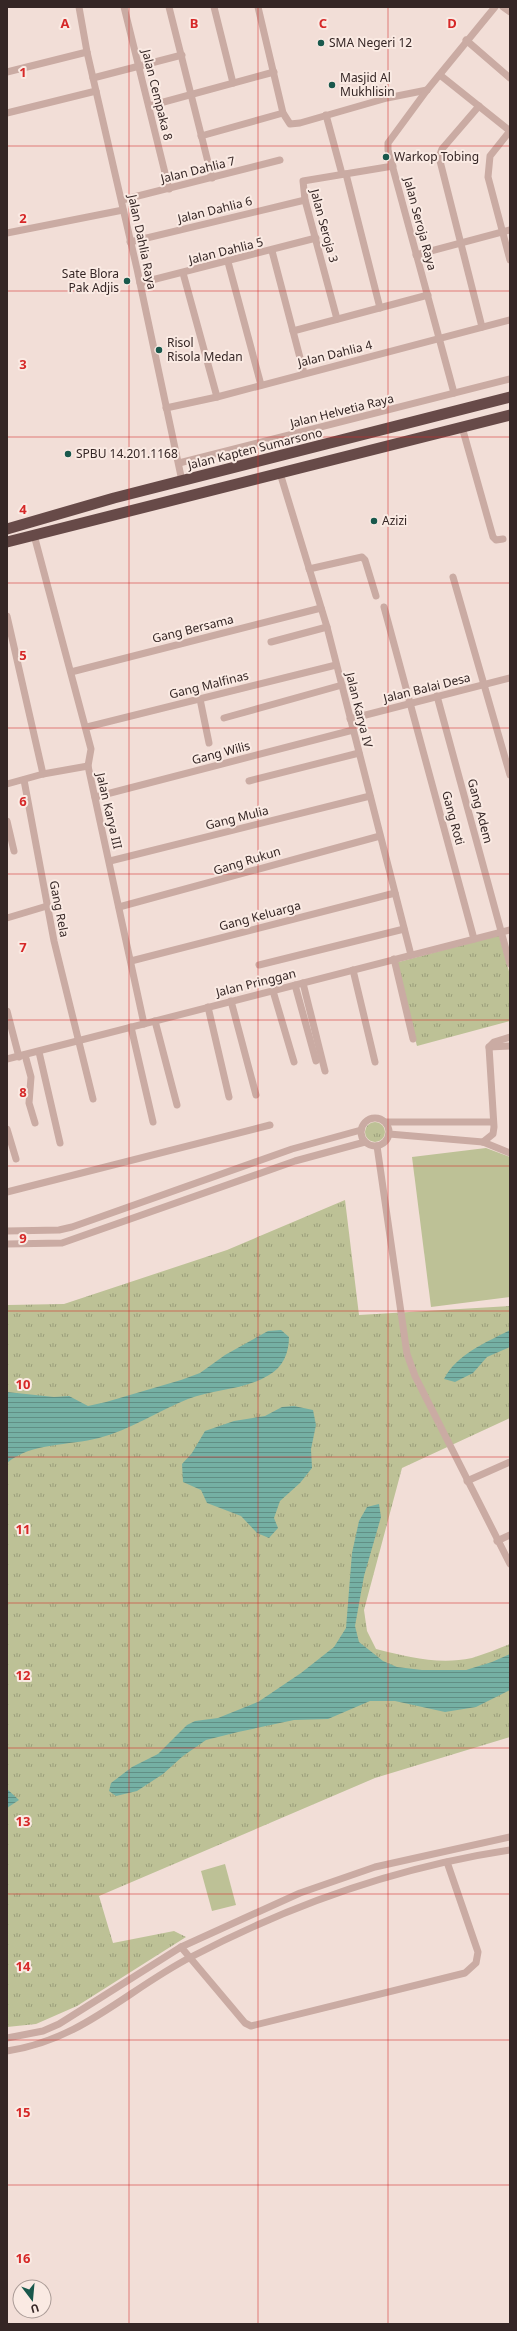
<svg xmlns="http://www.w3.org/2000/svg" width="517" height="2331" font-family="'Noto Sans',sans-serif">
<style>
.grass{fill:url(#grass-tufts)}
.pitch{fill:#bdc196}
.water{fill:url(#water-rules)}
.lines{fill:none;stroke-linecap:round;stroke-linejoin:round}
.minor{stroke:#caaba3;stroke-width:7}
.trunk{stroke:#674a48;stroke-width:11}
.grid{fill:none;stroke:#d62828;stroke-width:1;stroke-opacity:0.55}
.poi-dot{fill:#19584c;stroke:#faeae3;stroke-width:1.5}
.labels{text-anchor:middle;stroke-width:4;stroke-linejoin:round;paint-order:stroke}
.poi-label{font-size:12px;fill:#352625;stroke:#faeae3;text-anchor:start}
.street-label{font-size:12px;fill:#352625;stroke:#faeae3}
.grid-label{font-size:13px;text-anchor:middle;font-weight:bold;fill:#d62828;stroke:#faeae3;stroke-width:4;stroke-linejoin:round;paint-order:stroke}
</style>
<defs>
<pattern id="grass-tufts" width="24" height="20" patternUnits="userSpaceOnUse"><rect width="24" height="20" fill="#bdc196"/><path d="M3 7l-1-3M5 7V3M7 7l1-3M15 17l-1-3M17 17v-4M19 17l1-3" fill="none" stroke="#9a9d7a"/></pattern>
<pattern id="water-rules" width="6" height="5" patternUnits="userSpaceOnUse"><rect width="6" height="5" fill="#75b0a4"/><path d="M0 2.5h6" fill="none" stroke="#618f85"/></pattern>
</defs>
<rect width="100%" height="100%" fill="#f2ded7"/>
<!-- grass -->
<g class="grass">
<path d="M499,935L510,975V1021L417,1046L395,963Z"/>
<circle cx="375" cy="1132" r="10"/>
<path d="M345,1200L359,1315L510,1306V1418L402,1468L364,1610L367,1631L376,1649C408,1657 439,1665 472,1658C485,1654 497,1649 510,1644V1737L375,1778L99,1896L113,1943L174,1931L186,1937L77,2006L36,2024L7,2027V1305L64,1304L227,1250Z"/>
</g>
<!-- pitch -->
<g class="pitch">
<path d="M486,1148L510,1157V1297L431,1307L412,1157Z"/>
<path d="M225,1864L236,1905L212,1911L201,1871Z"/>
</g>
<!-- water -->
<g class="water">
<path d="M281,1330L289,1337C289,1353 283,1367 269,1375C245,1390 214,1389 188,1399C158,1411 130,1430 99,1438C69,1446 32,1442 7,1463V1392L54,1397L69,1396L88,1406L106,1402L181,1380L200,1373L225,1355L268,1331Z"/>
<path d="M510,1330V1347L487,1357L473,1373L455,1382L444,1379C457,1354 485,1343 510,1330Z"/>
<path d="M294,1406L313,1410L316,1425L311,1449L312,1468L300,1483L280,1501L274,1518L278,1528L269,1538L257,1533L241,1516L207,1503L201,1490L183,1482L182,1464L192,1453L205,1431L234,1421L265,1416L282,1407Z"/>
<path d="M379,1504L381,1517L364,1576L355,1626L359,1642L383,1661L397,1667L422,1670H466L492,1662L510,1654V1690L476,1707L445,1712L395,1701H370L328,1719L294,1720L238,1732L206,1740L183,1756L163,1774L137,1791L116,1796L109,1791L111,1783L132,1767L158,1754L187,1725L195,1721L218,1718L258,1702L301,1673L334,1647L346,1628L352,1553L359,1521L367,1507Z"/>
<path d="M7,1789L19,1800L7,1808Z"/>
</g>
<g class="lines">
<!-- minor -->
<g class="minor">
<path d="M79,7L87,52L137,269L182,481"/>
<path d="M124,7L169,189"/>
<path d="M169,7L212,178"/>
<path d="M214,7L233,83"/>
<path d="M258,7L283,113L290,124L300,123L387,98L427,90"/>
<path d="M503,7L510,12"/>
<path d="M466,40L510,78"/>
<path d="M7,72L87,52"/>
<path d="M440,75L510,131"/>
<path d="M93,78L182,55"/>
<path d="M149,106L274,72"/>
<path d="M479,106L442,149L439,157L482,327"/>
<path d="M7,113L96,91"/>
<path d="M326,115L342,174"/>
<path d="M510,131L490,156L488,177L510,260"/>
<path d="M201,136L283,113"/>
<path d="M346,174L380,308"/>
<path d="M122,200L280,160"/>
<path d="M7,233L123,210"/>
<path d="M130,242L305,200"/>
<path d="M272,251L304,373"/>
<path d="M416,255L510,230"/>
<path d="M228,262L261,385"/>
<path d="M183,273L217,397"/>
<path d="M140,283L316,238"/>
<path d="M337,319L305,200L303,181L393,166"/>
<path d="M293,331L428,295"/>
<path d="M454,393L388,150V143L427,90L495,7"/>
<path d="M166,408L217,397L510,320"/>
<path d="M462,427L493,537L496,540L503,539"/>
<path d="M179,463L510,379"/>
<path d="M280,473L327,627L411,955"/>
<path d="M34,535L91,749L88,766L144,1024"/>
<path d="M309,569L362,557L365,560L376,596"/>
<path d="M453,577L510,775"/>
<path d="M384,607L474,939"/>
<path d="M7,616L43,774"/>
<path d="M271,642L327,627"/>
<path d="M71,672L321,608"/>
<path d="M437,696L510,964"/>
<path d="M200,699L209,743"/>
<path d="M224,718L342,685"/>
<path d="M350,719L510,678"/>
<path d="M87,727L336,665"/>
<path d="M24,780L54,941L93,1099"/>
<path d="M249,781L359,753"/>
<path d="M7,784L43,774L88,766"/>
<path d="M95,797L353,730"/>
<path d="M7,821L14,851"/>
<path d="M110,861L370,796"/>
<path d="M119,907L380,836"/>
<path d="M7,918L47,906"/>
<path d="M394,959L413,1039"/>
<path d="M131,961L395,893"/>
<path d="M259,965L404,929"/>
<path d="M353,970L375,1062"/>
<path d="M303,983L325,1071"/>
<path d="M295,985L316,1061"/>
<path d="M273,991L294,1062"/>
<path d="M231,1001L256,1095"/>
<path d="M208,1007L229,1097"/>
<path d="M7,1011L19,1057"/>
<path d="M155,1021L177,1105"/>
<path d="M131,1027L153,1122"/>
<path d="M489,1047L510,1046"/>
<path d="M39,1052L60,1143"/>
<path d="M25,1055L31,1077L29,1103L35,1123"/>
<path d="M7,1059L510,930"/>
<circle cx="375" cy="1132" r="14"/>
<path d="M386,1122H493"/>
<path d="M7,1129L16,1159"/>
<path d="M389,1134L483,1142L510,1153"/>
<path d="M483,1142L493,1134L494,1127L489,1047L494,1042L510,1037"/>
<path d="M377,1146L407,1354L415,1376L510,1564"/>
<path d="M7,1192L270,1125"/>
<path d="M7,1231L59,1230L72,1227L292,1149L361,1130"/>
<path d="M7,1244L62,1243L295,1161L365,1142"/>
<path d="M467,1481L510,1462"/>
<path d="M497,1541L510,1535"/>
<path d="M181,1947L245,2023L251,2026L465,1973L476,1963L478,1952L447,1862"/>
<path d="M7,2038L43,2031L59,2024L181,1947L300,1893L375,1867L510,1837"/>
<path d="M7,2051C82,2040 127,1990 191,1957C292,1904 398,1867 510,1850"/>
</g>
<!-- trunk -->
<g class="trunk">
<path d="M7,529L114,498L510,397"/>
<path d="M7,542L510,415"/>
</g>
</g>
<!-- grid -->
<path class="grid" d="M129,7V2324M258,7V2324M388,7V2324M7,146H510M7,291H510M7,437H510M7,583H510M7,728H510M7,874H510M7,1020H510M7,1166H510M7,1311H510M7,1457H510M7,1603H510M7,1748H510M7,1894H510M7,2040H510M7,2185H510"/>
<!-- markers -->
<g class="poi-dot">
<circle cx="321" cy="43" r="4"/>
<circle cx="332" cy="85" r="4"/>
<circle cx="386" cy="157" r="4"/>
<circle cx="127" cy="281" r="4"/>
<circle cx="159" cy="350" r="4"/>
<circle cx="68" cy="454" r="4"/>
<circle cx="374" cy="521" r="4"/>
</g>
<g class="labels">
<!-- poi labels -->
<g class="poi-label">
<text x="329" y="47">SMA Negeri 12</text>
<text x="340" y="82">Masjid Al<tspan x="340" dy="14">Mukhlisin</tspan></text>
<text x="394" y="161">Warkop Tobing</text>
<text x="119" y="278" text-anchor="end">Sate Blora<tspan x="119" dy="14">Pak Adjis</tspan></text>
<text x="167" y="347">Risol<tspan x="167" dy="14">Risola Medan</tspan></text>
<text x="76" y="458">SPBU 14.201.1168</text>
<text x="382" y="525">Azizi</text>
</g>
<!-- street labels -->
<g class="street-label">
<text transform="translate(157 95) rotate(76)" y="4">Jalan Cempaka 8</text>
<text transform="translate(198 170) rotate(-14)" y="4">Jalan Dahlia 7</text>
<text transform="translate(215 210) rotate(-14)" y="4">Jalan Dahlia 6</text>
<text transform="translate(420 224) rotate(75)" y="4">Jalan Seroja Raya</text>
<text transform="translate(324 226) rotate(75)" y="4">Jalan Seroja 3</text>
<text transform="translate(142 242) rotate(78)" y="4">Jalan Dahlia Raya</text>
<text transform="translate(226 251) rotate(-14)" y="4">Jalan Dahlia 5</text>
<text transform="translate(335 354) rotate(-14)" y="4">Jalan Dahlia 4</text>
<text transform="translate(342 411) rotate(-14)" y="4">Jalan Helvetia Raya</text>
<text transform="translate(255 449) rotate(-14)" y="4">Jalan Kapten Sumarsono</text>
<text transform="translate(193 629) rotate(-14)" y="4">Gang Bersama</text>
<text transform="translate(209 685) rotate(-14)" y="4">Gang Malfinas</text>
<text transform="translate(427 688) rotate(-14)" y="4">Jalan Balai Desa</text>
<text transform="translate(359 710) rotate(76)" y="4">Jalan Karya IV</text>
<text transform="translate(221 753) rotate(-15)" y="4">Gang Wilis</text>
<text transform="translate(109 811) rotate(77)" y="4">Jalan Karya III</text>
<text transform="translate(480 811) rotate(75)" y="4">Gang Adem</text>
<text transform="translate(237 818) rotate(-14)" y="4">Gang Mulia</text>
<text transform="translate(453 818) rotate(75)" y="4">Gang Roti</text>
<text transform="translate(247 861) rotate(-17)" y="4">Gang Rukun</text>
<text transform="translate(59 909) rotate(79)" y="4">Gang Rela</text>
<text transform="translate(260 916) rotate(-15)" y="4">Gang Keluarga</text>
<text transform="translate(256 983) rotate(-14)" y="4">Jalan Pringgan</text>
</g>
</g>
<g class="grid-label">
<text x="65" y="28">A</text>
<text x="194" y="28">B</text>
<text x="323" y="28">C</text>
<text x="452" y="28">D</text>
<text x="23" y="77">1</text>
<text x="23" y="223">2</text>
<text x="23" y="369">3</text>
<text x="23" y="514">4</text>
<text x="23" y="660">5</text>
<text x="23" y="806">6</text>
<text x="23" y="952">7</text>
<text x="23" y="1097">8</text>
<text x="23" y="1243">9</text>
<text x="23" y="1389">10</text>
<text x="23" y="1534">11</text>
<text x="23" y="1680">12</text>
<text x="23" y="1826">13</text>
<text x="23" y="1971">14</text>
<text x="23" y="2117">15</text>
<text x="23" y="2263">16</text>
</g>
<!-- border -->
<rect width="517" height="2331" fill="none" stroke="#352625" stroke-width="16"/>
<!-- north arrow -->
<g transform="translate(32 2299) rotate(164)"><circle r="19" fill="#faeae3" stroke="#ab9c97"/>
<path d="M0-3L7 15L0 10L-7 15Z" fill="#19584c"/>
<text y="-6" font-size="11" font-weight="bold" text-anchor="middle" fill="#352625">U</text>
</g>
</svg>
